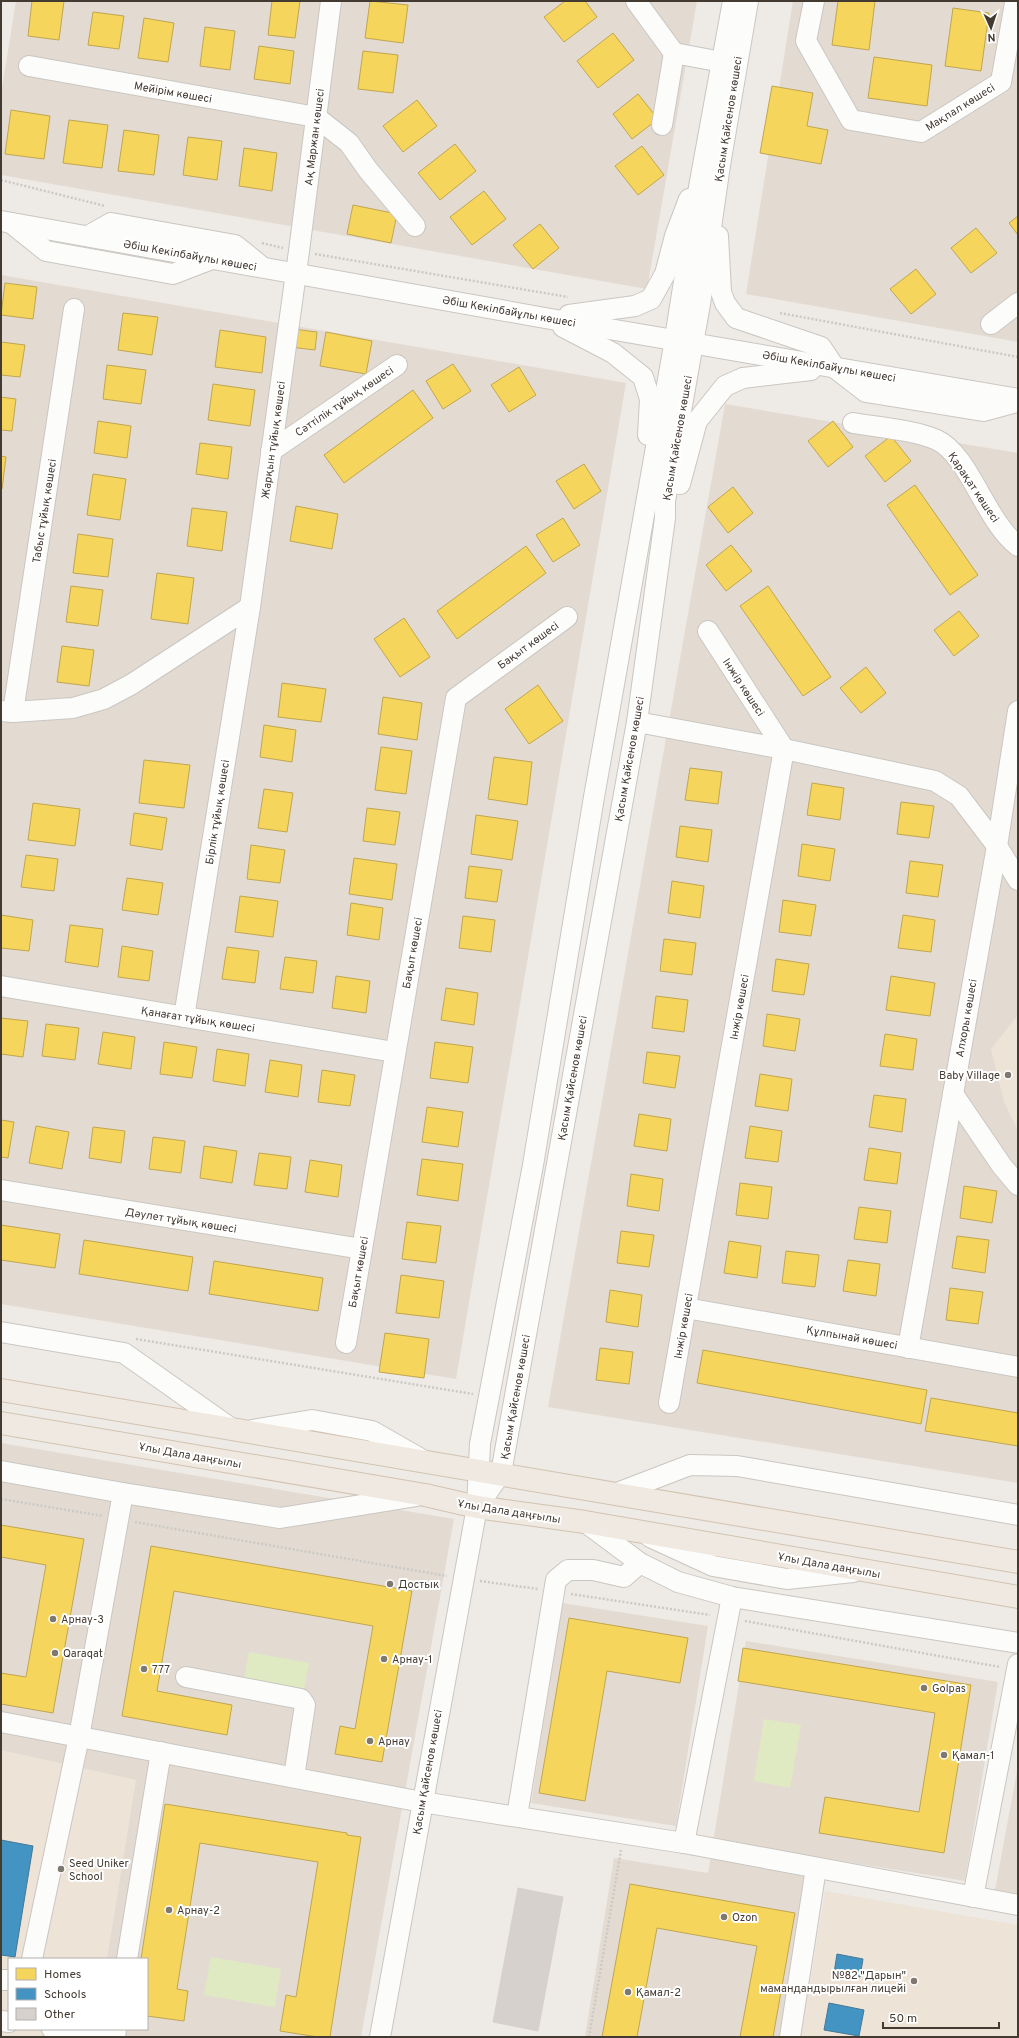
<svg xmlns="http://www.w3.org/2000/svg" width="1019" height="2038" font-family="Overpass,sans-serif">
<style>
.residential{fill:#e3dbd2;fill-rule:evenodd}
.education{fill:#ede3d6}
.garden{fill:#e0eac2}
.homes{fill:#f6d55c;stroke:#c0a64f}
.schools{fill:#4393c3;stroke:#437898}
.building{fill:#d6d1cc;stroke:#d6d1cb}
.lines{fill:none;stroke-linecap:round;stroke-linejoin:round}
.minor-casing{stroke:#cac6c1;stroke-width:22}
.major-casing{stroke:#d2c3b1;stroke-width:24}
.path{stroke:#ccc9c5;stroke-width:2.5;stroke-dasharray:2 2;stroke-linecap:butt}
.minor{stroke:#fcfcfb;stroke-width:20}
.major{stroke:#f0e9e1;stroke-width:22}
.poi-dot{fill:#7f7871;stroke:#fff;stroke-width:1.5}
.labels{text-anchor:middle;stroke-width:4;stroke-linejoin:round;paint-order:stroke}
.street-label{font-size:11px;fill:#433a32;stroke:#fff}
.poi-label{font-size:11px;fill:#433a32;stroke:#fff;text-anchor:start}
</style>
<rect width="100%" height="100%" fill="#eeeae5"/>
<!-- residential -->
<g class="residential">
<path d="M16,1H697L647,289L1,175V94Z"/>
<path d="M793,1H1018V342L746,294Z"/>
<path d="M1,275L626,383L456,1379L1,1304Z"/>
<path d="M725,404L1018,453V1483L548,1407Z"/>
<path d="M1,1443L454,1519L361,2037H1ZM9,1959H147V2029H9Z"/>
<path d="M562,1603L708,1626L676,1826L531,1803Z"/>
<path d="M746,1641L998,1682L965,1881L811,1856L781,2037H585L614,1858L708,1873Z"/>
<path d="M1018,1766V1894L995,1890Z"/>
</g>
<!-- education -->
<g class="education">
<path d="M1018,1015V1131L1004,1102L991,1049Z"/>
<path d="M1,1750L136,1780L107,1959H9V2029H96L95,2037H1Z"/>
<path d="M825,1891L1018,1925V2037H801Z"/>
</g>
<!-- garden -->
<g class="garden">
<path d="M249,1652L309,1663L304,1689L244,1679Z"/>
<path d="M764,1719L801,1725L790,1788L754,1781Z"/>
<path d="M211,1957L281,1969L275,2007L204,1995Z"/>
</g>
<!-- homes -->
<g class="homes">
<path d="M32,1H64L59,40L28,36Z"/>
<path d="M272,1H300L295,38L268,35Z"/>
<path d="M370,1L408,5L403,43L365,38Z"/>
<path d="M565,1H585L597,17L564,42L544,17Z"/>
<path d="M838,1H875L869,50L832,45Z"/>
<path d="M953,8L989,13L981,71L945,66Z"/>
<path d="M93,12L124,16L119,49L88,45Z"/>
<path d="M144,18L174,23L168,62L138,58Z"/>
<path d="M205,27L235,31L230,70L200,66Z"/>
<path d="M613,33L634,60L598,88L577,61Z"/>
<path d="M259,46L294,51L290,84L254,79Z"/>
<path d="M363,51L398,55L393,93L358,89Z"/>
<path d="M874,57L932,65L927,106L868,98Z"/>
<path d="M772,86L813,93L807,126L828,130L821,164L760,153Z"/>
<path d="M638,94L658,119L632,139L613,114Z"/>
<path d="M417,100L437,126L403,152L383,126Z"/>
<path d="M11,110L50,116L44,159L5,154Z"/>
<path d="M69,120L108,125L102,168L63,163Z"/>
<path d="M124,130L159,135L154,175L118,171Z"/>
<path d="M188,137L222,141L217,180L183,175Z"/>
<path d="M455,144L476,171L440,200L418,173Z"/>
<path d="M642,146L664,175L638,195L615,166Z"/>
<path d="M244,148L277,153L272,191L239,186Z"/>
<path d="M484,191L506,219L472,245L450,217Z"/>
<path d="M353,205L397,214L391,243L347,234Z"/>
<path d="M1018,216V235L1009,223Z"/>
<path d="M540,224L559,248L533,269L513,245Z"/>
<path d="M976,228L997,253L971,273L951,248Z"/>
<path d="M916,269L936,294L911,314L890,289Z"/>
<path d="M5,283L37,287L33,319L1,315Z"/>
<path d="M123,313L158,317L152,355L118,350Z"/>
<path d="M293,329L317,332L315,350L290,347Z"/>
<path d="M220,330L266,337L262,373L215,367Z"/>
<path d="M326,332L372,341L366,374L320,366Z"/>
<path d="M1,342L25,345L20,377L1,375Z"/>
<path d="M453,364L471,391L443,409L426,381Z"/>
<path d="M107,365L146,370L141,404L103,399Z"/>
<path d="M519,367L536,395L509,412L491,385Z"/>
<path d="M213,384L255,390L250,426L208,420Z"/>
<path d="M413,390L433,418L344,483L324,455Z"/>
<path d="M1,397L16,399L12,431L1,430Z"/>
<path d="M98,421L131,426L127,458L94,453Z"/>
<path d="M833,421L853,447L828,467L808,441Z"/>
<path d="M891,436L911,461L885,482L865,456Z"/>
<path d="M200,443L232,447L228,479L196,474Z"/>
<path d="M1,456L6,457L2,489H1Z"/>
<path d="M584,464L601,491L574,509L556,481Z"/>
<path d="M93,474L126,479L120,520L87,515Z"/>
<path d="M915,485L978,575L950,595L887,505Z"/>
<path d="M733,487L753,513L728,533L708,507Z"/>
<path d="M296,506L338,514L332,549L290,541Z"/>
<path d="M192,508L227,512L222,551L187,546Z"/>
<path d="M563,518L580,545L553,562L536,535Z"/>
<path d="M78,534L113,539L108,577L73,573Z"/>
<path d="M731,545L752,571L726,591L706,565Z"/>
<path d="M526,546L546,573L457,639L437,611Z"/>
<path d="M157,573L194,578L188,624L151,619Z"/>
<path d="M71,586L103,590L98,626L66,622Z"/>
<path d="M768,586L831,677L803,696L740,606Z"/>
<path d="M959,611L979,636L954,656L934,630Z"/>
<path d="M404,618L430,657L400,677L374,639Z"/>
<path d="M62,646L94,650L89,686L57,682Z"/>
<path d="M866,667L886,693L861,713L840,688Z"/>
<path d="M282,683L326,689L321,722L278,717Z"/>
<path d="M538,685L563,721L529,744L505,709Z"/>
<path d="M383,697L422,703L417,740L378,734Z"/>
<path d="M264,725L296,730L292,762L260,757Z"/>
<path d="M381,747L412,751L406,794L375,790Z"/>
<path d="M494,757L532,762L527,805L488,799Z"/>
<path d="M144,760L190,765L184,808L139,803Z"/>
<path d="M690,768L722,772L718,804L685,800Z"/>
<path d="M812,783L844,788L840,820L807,815Z"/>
<path d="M264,789L293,793L287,832L258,828Z"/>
<path d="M901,802L934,806L929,838L897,834Z"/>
<path d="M33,803L80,809L75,846L28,840Z"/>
<path d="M367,808L400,812L395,845L363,841Z"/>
<path d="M134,813L167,818L162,850L130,845Z"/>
<path d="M476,815L518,821L512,860L471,854Z"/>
<path d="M680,826L712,830L708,862L676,857Z"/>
<path d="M802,844L835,849L830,881L798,876Z"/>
<path d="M251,845L285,850L280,883L247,879Z"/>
<path d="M26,855L58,859L54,891L21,887Z"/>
<path d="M354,858L397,864L392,900L349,894Z"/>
<path d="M910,861L943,865L938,897L906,893Z"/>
<path d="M469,866L502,870L497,902L465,898Z"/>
<path d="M127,878L163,883L158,915L122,910Z"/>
<path d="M672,881L704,886L700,918L668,913Z"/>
<path d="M240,896L278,901L273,937L235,932Z"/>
<path d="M783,900L816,905L811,936L779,932Z"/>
<path d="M351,903L383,908L379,940L347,935Z"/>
<path d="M1,915L33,920L29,951L1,948Z"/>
<path d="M903,915L935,920L931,952L898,948Z"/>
<path d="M463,916L495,920L491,952L459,948Z"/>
<path d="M70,925L103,929L98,967L65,962Z"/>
<path d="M664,939L696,943L692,975L660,971Z"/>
<path d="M122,946L153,951L149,981L118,977Z"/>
<path d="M227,947L259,951L255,983L222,979Z"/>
<path d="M285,957L317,961L313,993L280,989Z"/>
<path d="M776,959L809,964L804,995L772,991Z"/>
<path d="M336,976L370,981L366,1013L332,1008Z"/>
<path d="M891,976L935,983L930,1016L886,1010Z"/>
<path d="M446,988L478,993L474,1025L441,1020Z"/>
<path d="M656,996L688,1000L684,1032L652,1028Z"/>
<path d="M767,1014L800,1019L795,1051L763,1046Z"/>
<path d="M1,1018L28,1021L23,1057L1,1054Z"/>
<path d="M46,1024L79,1028L75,1060L42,1056Z"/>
<path d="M103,1032L135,1037L131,1069L98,1064Z"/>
<path d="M885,1034L917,1039L913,1070L880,1066Z"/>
<path d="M164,1042L197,1047L192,1078L160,1074Z"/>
<path d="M435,1042L473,1047L468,1083L430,1078Z"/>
<path d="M217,1049L249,1054L245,1086L213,1081Z"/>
<path d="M647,1052L680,1056L675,1088L643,1083Z"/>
<path d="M270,1060L302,1065L298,1097L265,1092Z"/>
<path d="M322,1070L355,1075L350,1106L318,1102Z"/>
<path d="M760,1074L792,1079L788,1111L755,1106Z"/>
<path d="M874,1095L906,1099L902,1132L869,1127Z"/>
<path d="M427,1107L463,1112L458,1147L422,1142Z"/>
<path d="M639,1114L671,1119L667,1151L634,1146Z"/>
<path d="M1,1120L14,1122L8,1158L1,1157Z"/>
<path d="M36,1126L69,1132L62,1169L29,1163Z"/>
<path d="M750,1126L782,1131L778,1162L745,1158Z"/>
<path d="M93,1127L125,1131L121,1163L89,1158Z"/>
<path d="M153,1137L185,1141L181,1173L149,1169Z"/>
<path d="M204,1146L237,1151L232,1183L200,1178Z"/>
<path d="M869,1148L901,1153L897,1184L864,1180Z"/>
<path d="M259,1153L291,1157L287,1189L254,1185Z"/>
<path d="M422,1159L463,1164L458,1201L417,1195Z"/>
<path d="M310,1160L342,1165L338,1197L305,1192Z"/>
<path d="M631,1174L663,1179L659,1211L627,1206Z"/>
<path d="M740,1183L772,1187L768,1219L736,1215Z"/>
<path d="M964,1186L997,1191L992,1223L960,1218Z"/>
<path d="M859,1207L891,1211L887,1243L854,1239Z"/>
<path d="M407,1222L441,1226L436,1263L402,1259Z"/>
<path d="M1,1225L60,1234L55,1268L1,1260Z"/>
<path d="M621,1231L654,1235L649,1267L617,1263Z"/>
<path d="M957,1236L989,1240L985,1273L952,1268Z"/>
<path d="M84,1240L193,1257L188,1291L79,1274Z"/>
<path d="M729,1241L761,1246L757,1278L724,1273Z"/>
<path d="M786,1251L819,1255L815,1287L782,1283Z"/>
<path d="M848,1260L880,1264L876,1296L843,1291Z"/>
<path d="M214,1261L323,1278L318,1311L209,1294Z"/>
<path d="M401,1275L444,1281L439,1318L396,1313Z"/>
<path d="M950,1288L983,1292L978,1324L946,1320Z"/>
<path d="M610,1290L642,1295L638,1327L606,1322Z"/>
<path d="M385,1333L429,1339L424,1378L379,1372Z"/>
<path d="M600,1348L633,1352L629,1384L596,1380Z"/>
<path d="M703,1350L927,1390L921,1424L697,1383Z"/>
<path d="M931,1398L1018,1413V1446L925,1431Z"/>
<path d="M1,1525L84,1539L53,1713L1,1704V1673L26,1677L46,1565L1,1557Z"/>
<path d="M151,1546L412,1591L382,1762L335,1754L340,1726L355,1729L373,1626L174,1591L157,1691L232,1705L227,1735L122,1716Z"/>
<path d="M569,1618L688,1638L680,1683L607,1671L585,1801L539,1793Z"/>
<path d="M743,1648L971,1685L944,1853L819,1833L825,1797L919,1812L935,1713L738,1681Z"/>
<path d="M165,1804L347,1833V1835L361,1837L330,2037H318L280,2031L286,1995L296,1997L318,1862L200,1843L177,1989L188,1991L184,2021L147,2016V1959H141Z"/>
<path d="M630,1884L795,1913L773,2037H740L757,1946L657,1928L637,2037H602Z"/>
</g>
<!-- schools -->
<g class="schools">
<path d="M1,1840L33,1846L15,1957L1,1955Z"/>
<path d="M837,1954L863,1959L860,1977L834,1973Z"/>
<path d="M829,2003L864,2010L859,2036L824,2030Z"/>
</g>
<!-- building -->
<path class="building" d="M518,1888L563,1897L538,2031L493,2022Z"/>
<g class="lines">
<defs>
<g id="minor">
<path d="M636,1L674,53L722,62"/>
<path d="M814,1L806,41L851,120L921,132L1001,82L1015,3"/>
<path d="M29,66L316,117L349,143L368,170L415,226"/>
<path d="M662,125L674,53"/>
<path d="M1,221L545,318L1018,399"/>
<path d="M11,223L46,251L173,274L212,259"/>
<path d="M88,236L111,223L235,245L261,266"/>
<path d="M718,236L721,292L725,303L736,318L821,347L835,368L866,392L983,411L1017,402"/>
<path d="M569,315L635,306L651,299L665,274L675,236L689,199"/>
<path d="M991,324L1018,303"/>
<path d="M563,327L613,353L643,377L650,399L648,435"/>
<path d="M853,423C877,427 915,430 937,440C969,455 986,522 1018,546"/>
<path d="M271,451L397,365"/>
<path d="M680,484L697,421L725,386L743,378L811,370"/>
<path d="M1,711L13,712L73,708L104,699L132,684L250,607"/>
<path d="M13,712L74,309"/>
<path d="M637,722L784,749L935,781L959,796L997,846L1018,880"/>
<path d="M1,986L394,1052"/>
<path d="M184,1017L250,607L299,251L331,1"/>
<path d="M953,1094L1002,1166L1018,1185"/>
<path d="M1,1190L362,1249"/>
<path d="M686,1308L1018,1367"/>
<path d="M1,1332L124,1353L232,1429"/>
<path d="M346,1343L456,698L567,617"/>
<path d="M908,1348L997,846L1018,711"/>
<path d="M669,1403L784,749L708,631"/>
<path d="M252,1430L312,1420L372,1431L421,1459"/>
<path d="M1,1471L123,1493L280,1518L417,1496"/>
<path d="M617,1493L690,1465L737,1466L1018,1515"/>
<path d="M477,1507L501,1473L637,722L665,518V501L700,304L720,165L748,1"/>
<path d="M585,1522L640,1563L678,1582L732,1597L1018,1643"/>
<path d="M650,1537L713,1566L787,1579L853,1572"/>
<path d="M186,1677L301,1699L305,1705L294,1777"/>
<path d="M1,1722L422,1802L684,1843L1018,1905"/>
<path d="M517,1816L556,1580L568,1570H593L624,1577L640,1563"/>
<path d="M684,1843L732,1597"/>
<path d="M973,1897L1018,1664"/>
<path d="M32,1959L79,1737L123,1493"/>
<path d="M127,1959L161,1752"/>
<path d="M1,1980H9"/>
<path d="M1,2021L9,2022"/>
<path d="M52,2029L102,2037"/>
<path d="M115,2037L116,2029"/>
<path d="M380,2037L477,1507L480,1444L533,1165L594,797L672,357L699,187L733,1"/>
<path d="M790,2037L816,1868"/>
</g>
<g id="major">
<path d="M1,1390L1018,1562"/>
<path d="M1,1423L425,1495L477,1507L585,1522L1018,1597"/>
</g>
</defs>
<!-- minor casing -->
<use href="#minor" class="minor-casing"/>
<!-- major casing -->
<use href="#major" class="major-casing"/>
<!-- path -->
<g class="path">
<path d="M1,180L105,206"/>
<path d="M262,243L283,248"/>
<path d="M315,254L568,297"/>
<path d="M780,313L1018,357"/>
<path d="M136,1339L473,1394"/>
<path d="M1,1499L103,1516"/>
<path d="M135,1522L447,1576"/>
<path d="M480,1581L538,1589"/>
<path d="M571,1594L710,1615"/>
<path d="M745,1621L1000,1667"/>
<path d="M589,2037L621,1850"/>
</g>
<!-- minor -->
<use href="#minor" class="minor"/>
<!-- major -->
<use href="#major" class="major"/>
</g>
<!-- markers -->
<g class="poi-dot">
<circle cx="1008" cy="1075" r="4"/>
<circle cx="390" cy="1584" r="4"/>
<circle cx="53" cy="1619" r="4"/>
<circle cx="55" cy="1653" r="4"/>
<circle cx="384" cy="1659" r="4"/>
<circle cx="144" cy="1669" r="4"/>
<circle cx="924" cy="1688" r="4"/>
<circle cx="370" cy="1741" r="4"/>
<circle cx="944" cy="1755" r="4"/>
<circle cx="61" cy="1869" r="4"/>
<circle cx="169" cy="1910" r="4"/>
<circle cx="724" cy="1917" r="4"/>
<circle cx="914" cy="1981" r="4"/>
<circle cx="628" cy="1992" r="4"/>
</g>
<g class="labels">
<!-- street labels -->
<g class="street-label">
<text transform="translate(173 92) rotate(10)" y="4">Мейірім көшесі</text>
<text transform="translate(960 107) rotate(-32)" y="4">Мақпал көшесі</text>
<text transform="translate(728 119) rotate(-81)" y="4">Қасым Қайсенов көшесі</text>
<text transform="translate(314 137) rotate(-83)" y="4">Ақ Маржан көшесі</text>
<text transform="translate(190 255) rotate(10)" y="4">Әбіш Кекілбайұлы көшесі</text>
<text transform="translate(509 311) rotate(10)" y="4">Әбіш Кекілбайұлы көшесі</text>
<text transform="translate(829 366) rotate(10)" y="4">Әбіш Кекілбайұлы көшесі</text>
<text transform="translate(344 401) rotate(-34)" y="4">Сәттілік тұйық көшесі</text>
<text transform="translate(677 438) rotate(-80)" y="4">Қасым Қайсенов көшесі</text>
<text transform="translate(273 440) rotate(-82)" y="4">Жарқын тұйық көшесі</text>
<text transform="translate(974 487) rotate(56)" y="4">Қарақат көшесі</text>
<text transform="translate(44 511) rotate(-81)" y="4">Табыс тұйық көшесі</text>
<text transform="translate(528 645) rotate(-36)" y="4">Бақыт көшесі</text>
<text transform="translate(744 687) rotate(57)" y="4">Інжір көшесі</text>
<text transform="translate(629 759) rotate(-80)" y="4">Қасым Қайсенов көшесі</text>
<text transform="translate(217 812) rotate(-81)" y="4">Бірлік тұйық көшесі</text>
<text transform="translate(412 953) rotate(-80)" y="4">Бақыт көшесі</text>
<text transform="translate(739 1007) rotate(-80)" y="4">Інжір көшесі</text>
<text transform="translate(966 1018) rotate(-80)" y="4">Алхоры көшесі</text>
<text transform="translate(198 1019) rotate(9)" y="4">Қанағат тұйық көшесі</text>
<text transform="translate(572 1078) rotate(-80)" y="4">Қасым Қайсенов көшесі</text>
<text transform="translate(181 1220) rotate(9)" y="4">Дәулет тұйық көшесі</text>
<text transform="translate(358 1272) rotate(-80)" y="4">Бақыт көшесі</text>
<text transform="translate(683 1326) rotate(-80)" y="4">Інжір көшесі</text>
<text transform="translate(852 1337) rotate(10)" y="4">Құлпынай көшесі</text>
<text transform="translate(515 1397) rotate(-80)" y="4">Қасым Қайсенов көшесі</text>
<text transform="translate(190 1455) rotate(10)" y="4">Ұлы Дала даңғылы</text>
<text transform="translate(509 1511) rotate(9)" y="4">Ұлы Дала даңғылы</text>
<text transform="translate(829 1565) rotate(10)" y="4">Ұлы Дала даңғылы</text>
<text transform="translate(427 1772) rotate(-80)" y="4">Қасым Қайсенов көшесі</text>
</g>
<!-- poi labels -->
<g class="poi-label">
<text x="1000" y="1079" text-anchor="end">Baby Village</text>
<text x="398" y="1588">Достык</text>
<text x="61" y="1623">Арнау-3</text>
<text x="63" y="1657">Qaraqat</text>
<text x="392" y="1663">Арнау-1</text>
<text x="152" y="1673">777</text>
<text x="932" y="1692">Golpas</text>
<text x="378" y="1745">Арнау</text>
<text x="952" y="1759">Қамал-1</text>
<text x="69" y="1867">Seed Uniker<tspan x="69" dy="13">School</tspan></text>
<text x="177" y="1914">Арнау-2</text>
<text x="732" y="1921">Ozon</text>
<text x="906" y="1979" text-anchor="end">№82 "Дарын"<tspan x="906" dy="13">мамандандырылған лицейі</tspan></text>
<text x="636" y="1996">Қамал-2</text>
</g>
</g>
<!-- border -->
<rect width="1019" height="2038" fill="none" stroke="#433a32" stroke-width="4"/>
<!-- legend -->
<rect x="8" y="1958" width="140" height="72" fill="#ffffff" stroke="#b4b0ad"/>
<rect x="16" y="1968" width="20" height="12" fill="#f6d55c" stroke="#b4b0ad"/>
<text x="44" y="1978" font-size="12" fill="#433a32">Homes</text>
<rect x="16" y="1988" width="20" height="12" fill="#4393c3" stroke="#b4b0ad"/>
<text x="44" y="1998" font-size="12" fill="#433a32">Schools</text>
<rect x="16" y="2008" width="20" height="12" fill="#d6d1cc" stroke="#b4b0ad"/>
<text x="44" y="2018" font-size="12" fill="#433a32">Other</text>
<!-- north arrow -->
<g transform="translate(991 28) rotate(177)" stroke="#ffffff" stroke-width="3" paint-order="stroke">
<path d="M0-3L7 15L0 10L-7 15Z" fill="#433a32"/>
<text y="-6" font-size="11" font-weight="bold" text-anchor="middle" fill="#433a32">N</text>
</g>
<!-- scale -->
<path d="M883 2022v6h116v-6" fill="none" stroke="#433a32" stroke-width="2"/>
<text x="889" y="2022" font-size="12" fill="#433a32" stroke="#ffffff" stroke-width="3" paint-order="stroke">50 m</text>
</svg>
